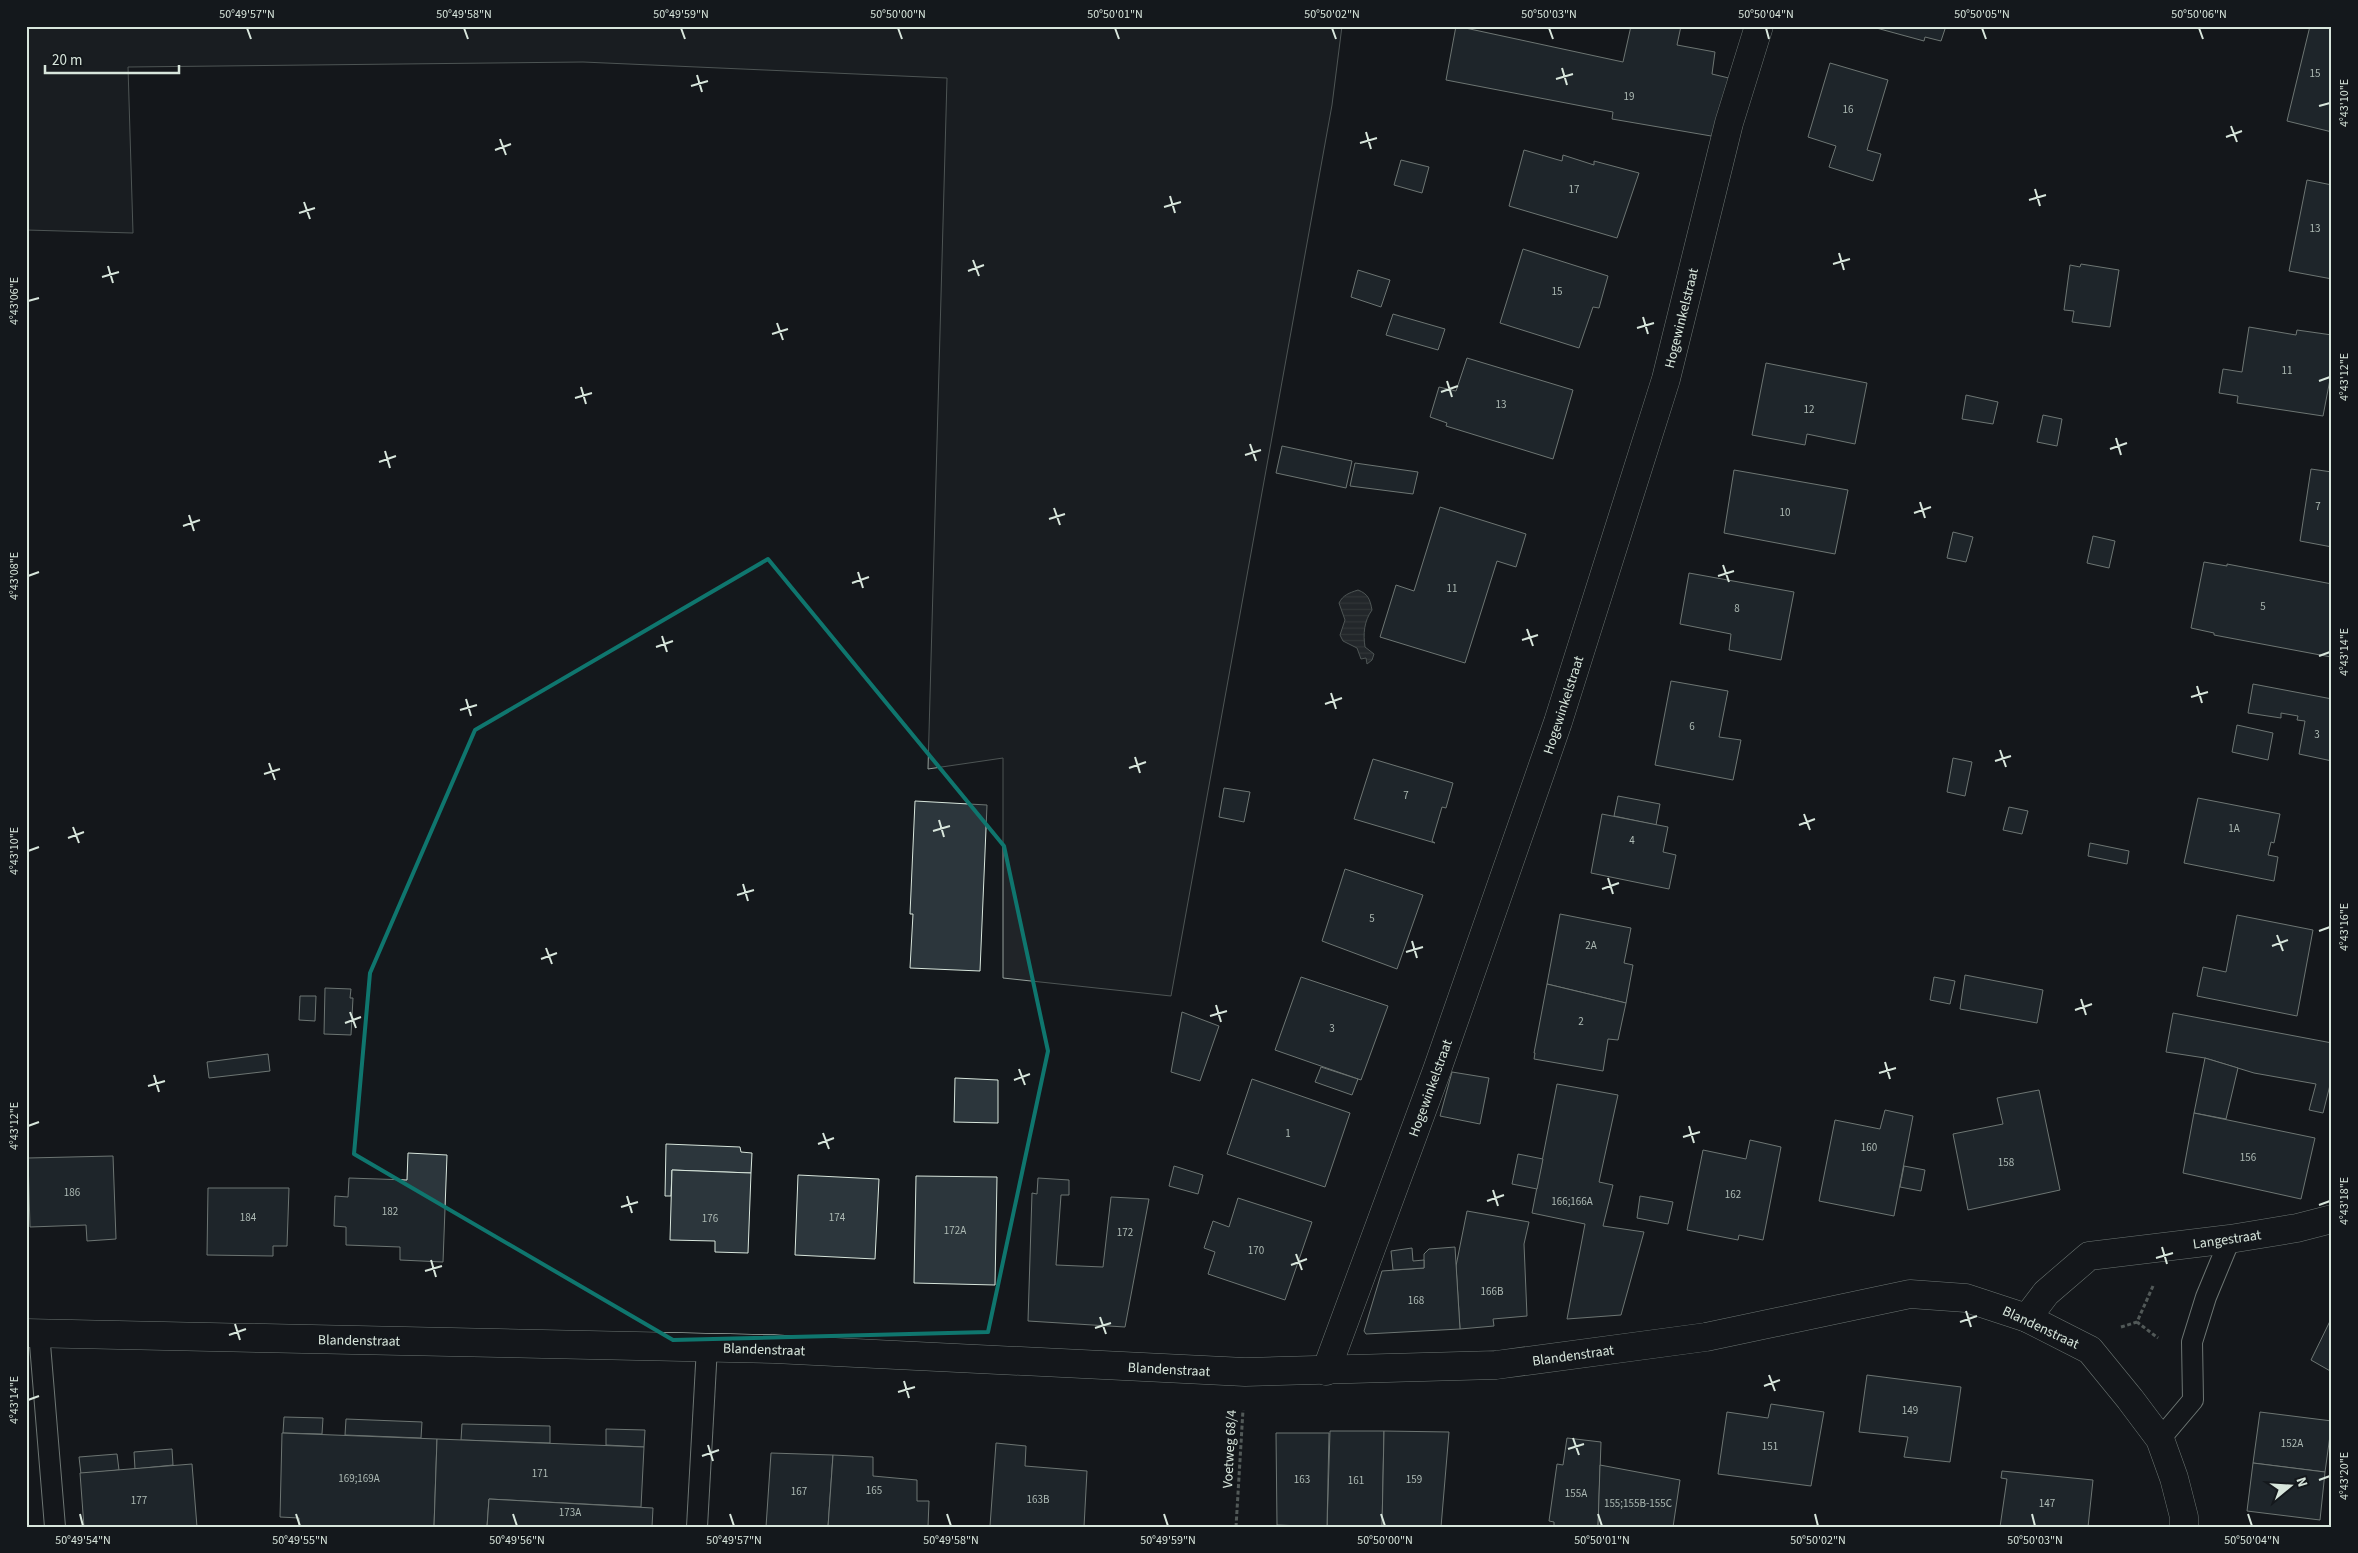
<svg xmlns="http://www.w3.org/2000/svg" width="2358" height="1553" font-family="'Source Sans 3',sans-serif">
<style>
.green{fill:#202428;stroke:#939e99}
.water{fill:url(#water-rules);stroke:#939e99}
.building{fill:#2c363c;stroke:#d8e6dc}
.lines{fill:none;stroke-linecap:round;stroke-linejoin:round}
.lane-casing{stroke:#d8e6dc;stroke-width:22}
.street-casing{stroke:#d8e6dc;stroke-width:29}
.secondary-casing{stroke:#d8e6dc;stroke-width:29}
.path{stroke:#9da8a2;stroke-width:3;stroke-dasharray:4 2.5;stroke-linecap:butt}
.lane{stroke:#14181c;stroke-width:20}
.street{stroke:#14181c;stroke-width:28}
.secondary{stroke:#14181c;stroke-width:28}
.marked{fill:none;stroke:#0f766e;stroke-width:4;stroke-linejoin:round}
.ticks{fill:none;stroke:#d8e6dc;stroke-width:2}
.labels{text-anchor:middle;stroke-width:4;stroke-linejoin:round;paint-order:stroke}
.number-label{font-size:11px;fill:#adbab4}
.street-label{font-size:14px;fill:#d8e6dc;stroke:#14181c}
.neatline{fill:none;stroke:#d8e6dc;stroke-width:2}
.ticks-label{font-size:12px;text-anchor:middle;fill:#d8e6dc}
</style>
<defs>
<pattern id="water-rules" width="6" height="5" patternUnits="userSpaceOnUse" patternTransform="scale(1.25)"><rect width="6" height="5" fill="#363b3e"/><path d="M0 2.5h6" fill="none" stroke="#525759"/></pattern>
</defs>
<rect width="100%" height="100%" fill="#14181c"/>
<!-- green -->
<path class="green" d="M26,26H1342L1332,105L1171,996L1003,978V758L928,769L947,78L583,62L128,67L133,233L26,230Z"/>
<!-- water -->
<path class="water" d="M1358,590C1368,594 1370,599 1372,610C1364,621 1363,634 1365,647L1374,654L1372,660L1367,664L1366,658L1361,659L1357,648L1343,641L1340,635L1345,620L1339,603C1343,595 1349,593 1358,590Z"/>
<!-- building -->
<g class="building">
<path d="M1456,26L1623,62L1631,26H1681L1677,45L1715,52L1712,74L1733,79L1717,137L1612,119L1613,112L1446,80Z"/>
<path d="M1869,26H1946L1941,41L1925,37L1924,41Z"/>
<path d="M2310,26H2332V132L2287,121Z"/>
<path d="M1830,63L1888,80L1867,150L1881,154L1873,181L1829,167L1836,146L1808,137Z"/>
<path d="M1524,150L1562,161L1563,155L1594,165V161L1639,173L1617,238L1509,206Z"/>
<path d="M1401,160L1429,167L1422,193L1394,185Z"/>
<path d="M2307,180L2332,185V279L2289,271Z"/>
<path d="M1523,249L1608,276L1599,308L1593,307L1579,348L1500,323Z"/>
<path d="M2081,264L2119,270L2110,327L2072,322L2074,311L2064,310L2070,265L2080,267Z"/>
<path d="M1358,270L1390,280L1381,307L1351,297Z"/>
<path d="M1393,314L1445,329L1438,350L1386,335Z"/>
<path d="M2249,327L2296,335L2297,330L2332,335V369L2323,416L2237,403L2238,396L2219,393L2223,369L2242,372Z"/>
<path d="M1467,358L1573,390L1553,459L1446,426L1447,423L1430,417L1439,387L1456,391Z"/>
<path d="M1766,363L1867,383L1855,444L1807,434L1805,445L1752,435Z"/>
<path d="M1966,395L1998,402L1993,424L1962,419Z"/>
<path d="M2043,415L2062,419L2057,446L2037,442Z"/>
<path d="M1282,446L1352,461L1346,488L1276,473Z"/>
<path d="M1355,463L1418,472L1413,494L1350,486Z"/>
<path d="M2311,469L2332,472V547L2300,541Z"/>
<path d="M1734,470L1848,490L1835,554L1724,533Z"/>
<path d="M1440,507L1526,534L1516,567L1497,561L1465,663L1380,637L1396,585L1414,591Z"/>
<path d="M1953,532L1973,537L1966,562L1947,558Z"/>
<path d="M2093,536L2115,541L2109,568L2087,563Z"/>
<path d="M2204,562L2227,566V564L2332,584L2331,657L2214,635V633L2191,628Z"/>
<path d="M1689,573L1794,592L1781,660L1729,650L1731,634L1680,624Z"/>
<path d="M1671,681L1728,691L1719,737L1741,740L1733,780L1655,765Z"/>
<path d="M2253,684L2332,699V761L2299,754L2305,721L2297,720L2298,716L2281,713V718L2248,713Z"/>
<path d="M2237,725L2273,733L2268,760L2232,752Z"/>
<path d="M1953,758L1972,762L1965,796L1947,792Z"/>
<path d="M1373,759L1453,783L1446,808L1442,807L1432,841L1435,843L1354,819Z"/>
<path d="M1224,788L1250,792L1244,822L1219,817Z"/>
<path d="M1618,796L1660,804L1656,825L1614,816Z"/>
<path d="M2198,798L2280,814L2274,843L2271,842L2268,855L2278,857L2274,881L2184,863Z"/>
<path d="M915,801L987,805L980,971L910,968L913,914H910Z"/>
<path d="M2009,807L2028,811L2022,834L2003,830Z"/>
<path d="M1602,814L1668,827L1663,852L1676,855L1669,889L1591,873Z"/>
<path d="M2090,843L2129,851L2127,864L2088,856Z"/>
<path d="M1345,869L1423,895L1397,969L1322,941Z"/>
<path d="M1560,914L1631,928L1624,963L1633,965L1626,1003L1547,984Z"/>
<path d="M2237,915L2313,930L2297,1016L2197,996L2203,967L2226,972Z"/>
<path d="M1965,975L2043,990L2037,1023L1960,1009Z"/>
<path d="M1301,977L1388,1006L1361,1080L1275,1050Z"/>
<path d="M1934,977L1955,981L1950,1004L1930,1000Z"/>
<path d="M1547,984L1626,1003L1618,1040L1608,1039L1603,1071L1534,1059L1535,1053H1534Z"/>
<path d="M325,988L351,989L350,998H353L351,1035L324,1034Z"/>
<path d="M300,996H316L315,1021L299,1020Z"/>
<path d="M1182,1012L1219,1026L1200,1081L1171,1072Z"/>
<path d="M2173,1013L2332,1043V1077L2323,1113L2309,1110L2316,1084L2254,1073L2205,1058L2166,1052Z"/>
<path d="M268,1054L270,1071L209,1078L207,1062Z"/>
<path d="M2205,1058L2238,1068L2226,1119L2194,1113Z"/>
<path d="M1321,1067L1358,1079L1352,1095L1315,1082Z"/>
<path d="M1452,1072L1489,1078L1480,1124L1440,1116Z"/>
<path d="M955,1078L998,1080V1123L954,1122Z"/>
<path d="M1252,1079L1350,1113L1325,1187L1227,1154Z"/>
<path d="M1557,1084L1618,1095L1599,1182L1613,1185L1603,1226L1644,1232L1621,1315L1567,1319L1585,1224L1532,1213Z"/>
<path d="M2039,1090L2060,1190L1968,1210L1953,1134L2003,1124L1997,1098Z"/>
<path d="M1885,1110L1913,1116L1894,1216L1819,1201L1835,1120L1880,1129Z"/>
<path d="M2194,1113L2315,1138L2301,1199L2183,1173Z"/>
<path d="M1750,1140L1781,1147L1763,1240L1739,1235L1738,1240L1687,1230L1703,1150L1746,1159Z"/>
<path d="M666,1144L740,1147L741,1152L752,1153L751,1173L672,1170L671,1196H665Z"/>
<path d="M408,1153L447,1155L443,1262L400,1260V1247L346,1245V1227L334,1226L335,1196L348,1197L349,1178L407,1180Z"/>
<path d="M1518,1154L1543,1159L1537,1189L1512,1184Z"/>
<path d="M113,1156L116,1239L87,1241L86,1225L30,1227L28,1158Z"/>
<path d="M1174,1166L1203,1175L1198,1194L1169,1186Z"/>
<path d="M1904,1166L1925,1170L1921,1191L1900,1187Z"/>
<path d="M672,1170L751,1173L748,1253L715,1252V1241L670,1240Z"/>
<path d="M798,1175L879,1179L875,1259L795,1255Z"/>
<path d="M916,1176L997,1177L995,1285L914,1283Z"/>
<path d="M1038,1178L1069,1180V1195H1061L1056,1265L1103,1267L1111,1197L1149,1199L1125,1327L1028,1321L1032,1193L1037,1194Z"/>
<path d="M208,1188H289L287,1246H273V1256L207,1255Z"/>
<path d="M1640,1196L1673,1202L1668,1224L1637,1218Z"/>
<path d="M1238,1198L1312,1222L1285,1300L1208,1274L1215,1252L1204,1248L1213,1221L1229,1227Z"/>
<path d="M1467,1211L1529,1222L1524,1244L1527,1316L1493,1319L1494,1326L1460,1329L1456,1266Z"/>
<path d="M1455,1247L1460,1329L1366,1334L1364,1331L1382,1271L1424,1268V1254L1429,1249Z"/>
<path d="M1412,1248L1413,1261L1424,1260V1268L1393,1270L1391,1251Z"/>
<path d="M2332,1317V1372L2311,1360Z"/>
<path d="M1867,1375L1961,1387L1950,1462L1904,1457L1908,1437L1859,1432Z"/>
<path d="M1771,1404L1824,1412L1811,1486L1718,1474L1727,1412L1768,1418Z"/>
<path d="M2260,1412L2332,1421L2325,1472L2253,1463Z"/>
<path d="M284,1417L323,1418L322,1434L283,1433Z"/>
<path d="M346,1419L422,1422L421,1438L345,1435Z"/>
<path d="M462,1424L550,1426V1443L461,1440Z"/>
<path d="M606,1429L645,1430L644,1447L606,1445Z"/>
<path d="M1330,1431H1384L1382,1527H1327Z"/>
<path d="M1384,1431L1449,1432L1441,1527H1382Z"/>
<path d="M282,1433L437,1439L434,1527H299V1518L280,1517Z"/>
<path d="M1276,1433H1329L1327,1527L1277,1525Z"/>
<path d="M1567,1438L1601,1442L1598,1527H1554V1522L1549,1521L1557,1464L1563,1465Z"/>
<path d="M437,1439L644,1447L641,1507L489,1499L487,1527H434Z"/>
<path d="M996,1443L1026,1446L1025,1466L1087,1471L1084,1527L990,1526Z"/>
<path d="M172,1449L173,1465L135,1469L134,1452Z"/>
<path d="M771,1453L833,1455L828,1527H766Z"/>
<path d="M117,1454L119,1470L81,1474L79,1457Z"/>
<path d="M833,1455L873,1457V1476L917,1480V1501H929L928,1527H828Z"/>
<path d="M2253,1463L2325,1472L2320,1520L2247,1511Z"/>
<path d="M192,1464L197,1527H84L80,1473Z"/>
<path d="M1600,1465L1680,1480L1673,1527H1598Z"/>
<path d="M2002,1471L2093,1480L2088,1527H2000L2007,1479L2001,1478Z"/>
<path d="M489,1499L653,1508L652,1527H487Z"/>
</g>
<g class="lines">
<defs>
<g id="lane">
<path d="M39,1332L55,1527"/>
<path d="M2160,1439L2193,1400L2192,1342L2206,1297L2230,1239"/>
<path d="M697,1527L707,1347"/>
</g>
<g id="street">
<path d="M2027,1318L2046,1293L2089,1256L2230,1239L2297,1228L2332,1219"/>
<path d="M1326,1371L1437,1070L1558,722L1666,379L1729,123L1759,26"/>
</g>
<path id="secondary" d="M26,1333L774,1349L1245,1372L1496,1365L1706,1337L1910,1294L1966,1298L2027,1318L2090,1350L2130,1399L2160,1439L2174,1478L2184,1517V1527"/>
</defs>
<!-- lane casing -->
<use href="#lane" class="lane-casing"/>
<!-- street casing -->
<use href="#street" class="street-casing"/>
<!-- secondary casing -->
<use href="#secondary" class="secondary-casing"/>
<!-- path -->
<g class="path">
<path d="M2153,1286L2137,1322L2158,1338"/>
<path d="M2121,1327L2137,1322"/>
<path d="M1236,1527L1243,1410"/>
</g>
<!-- lane -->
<use href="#lane" class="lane"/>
<!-- street -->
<use href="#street" class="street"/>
<!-- secondary -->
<use href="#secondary" class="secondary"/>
</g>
<!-- marked area -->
<path d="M0 0H2358V1553H0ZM768,559L1004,846L1048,1051L988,1332L673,1340L354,1154L370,973L475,730Z" fill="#14181c" fill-opacity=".55" fill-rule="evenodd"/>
<path class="marked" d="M768,559L1004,846L1048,1051L988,1332L673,1340L354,1154L370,973L475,730Z"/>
<!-- ticks -->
<path class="ticks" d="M247,28L251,39M464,28L468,39M681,28L685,39M898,28L902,39M1115,28L1119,39M1332,28L1336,39M1549,28L1553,39M1766,28L1769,39M1982,28L1986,39M2199,28L2203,39M1562,68L1567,85M697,75L702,92M1556,79L1573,74M691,86L708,81M2319,106L2330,103M2231,126L2237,142M1366,132L1371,149M2226,137L2242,131M500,139L506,155M1360,143L1377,138M495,150L511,144M2035,189L2040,206M1170,196L1175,213M2029,200L2046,195M304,202L310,219M1164,207L1181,202M299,213L315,208M1839,253L1844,270M973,260L979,276M1833,264L1850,259M108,266L113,283M968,271L984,265M102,277L119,272M28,301L39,298M1643,317L1648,334M777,323L783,340M1637,328L1654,323M772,334L788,329M1447,381L1452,397M2319,381L2330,377M581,387L586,404M1441,392L1458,386M575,398L592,393M2116,438L2121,455M1250,444L1256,461M2110,449L2127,443M385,451L390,468M1245,455L1261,450M379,462L396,456M1920,502L1925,518M1054,508L1060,525M1914,513L1931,507M189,515L194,531M1049,519L1065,514M183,526L200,520M1723,565L1729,582M858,572L863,588M28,576L39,572M1718,576L1734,571M852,583L869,577M1527,629L1533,646M662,636L667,652M1522,640L1538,635M656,647L673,641M2319,656L2330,652M2197,686L2202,703M1331,693L1336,709M2191,697L2208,692M466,699L471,716M1325,704L1342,698M460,710L477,705M2000,750L2006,767M1135,757L1140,773M1995,761L2011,756M269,763L275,780M1129,768L1146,762M264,774L280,769M1804,814L1810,830M939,820L944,837M1799,825L1815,819M73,827L79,843M933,831L950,826M68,838L84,832M28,851L39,847M1608,878L1613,894M743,884L748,901M1602,889L1619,883M737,895L754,890M2319,931L2330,927M2277,935L2283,951M1412,941L1417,958M2272,946L2288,940M546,948L552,964M1406,952L1423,947M541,959L557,953M2081,999L2086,1015M1216,1005L1221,1022M2075,1010L2092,1004M350,1012L356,1028M1210,1016L1227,1011M345,1023L361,1017M1885,1062L1890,1079M1019,1069L1025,1085M1879,1073L1896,1068M154,1075L159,1092M1014,1080L1030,1074M148,1086L165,1081M28,1126L39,1122M1689,1126L1694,1143M823,1133L829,1149M1683,1137L1700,1132M818,1144L834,1138M1493,1190L1498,1206M627,1196L632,1213M1487,1201L1504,1195M2319,1205L2330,1201M621,1207L638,1202M2162,1247L2167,1264M1296,1254L1302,1270M2156,1258L2173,1253M431,1260L436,1277M1291,1265L1307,1259M425,1271L442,1266M1966,1311L1971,1327M1100,1317L1106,1334M1960,1322L1977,1316M235,1324L240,1340M1095,1328L1111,1323M229,1335L246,1329M1769,1375L1775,1391M904,1381L909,1398M1764,1386L1780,1380M898,1392L915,1387M28,1400L39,1396M1573,1438L1579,1455M708,1445L713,1461M1568,1449L1584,1444M702,1456L719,1450M2319,1480L2330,1476M80,1514L83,1526M296,1514L300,1526M513,1514L517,1526M730,1514L734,1526M947,1514L951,1526M1164,1514L1168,1526M1381,1514L1385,1526M1598,1514L1602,1526M1815,1514L1818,1526M2032,1514L2035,1526M2248,1514L2252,1526"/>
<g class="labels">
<!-- number labels -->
<g class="number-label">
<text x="2315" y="77">15</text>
<text x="1629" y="100">19</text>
<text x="1848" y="113">16</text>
<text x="1574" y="193">17</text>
<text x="2315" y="232">13</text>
<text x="1557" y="295">15</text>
<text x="2287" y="374">11</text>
<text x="1501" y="408">13</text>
<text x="1809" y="413">12</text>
<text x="2318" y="510">7</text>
<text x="1785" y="516">10</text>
<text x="1452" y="592">11</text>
<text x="2263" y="610">5</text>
<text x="1737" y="612">8</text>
<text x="1692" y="730">6</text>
<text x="2317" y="738">3</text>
<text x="1406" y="799">7</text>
<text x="2234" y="832">1A</text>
<text x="1632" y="844">4</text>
<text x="1372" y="922">5</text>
<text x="1591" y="949">2A</text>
<text x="1581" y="1025">2</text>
<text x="1332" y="1032">3</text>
<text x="1288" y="1137">1</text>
<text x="1869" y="1151">160</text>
<text x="2248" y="1161">156</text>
<text x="2006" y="1166">158</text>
<text x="72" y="1196">186</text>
<text x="1733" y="1198">162</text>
<text x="1572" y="1205">166;166A</text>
<text x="390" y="1215">182</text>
<text x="248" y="1221">184</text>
<text x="837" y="1221">174</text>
<text x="710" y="1222">176</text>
<text x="955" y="1234">172A</text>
<text x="1125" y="1236">172</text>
<text x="1256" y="1254">170</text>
<text x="1492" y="1295">166B</text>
<text x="1416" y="1304">168</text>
<text x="1910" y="1414">149</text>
<text x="2292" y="1447">152A</text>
<text x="1770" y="1450">151</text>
<text x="540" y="1477">171</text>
<text x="359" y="1482">169;169A</text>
<text x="1302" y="1483">163</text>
<text x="1414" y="1483">159</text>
<text x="1356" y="1484">161</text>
<text x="874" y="1494">165</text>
<text x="799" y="1495">167</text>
<text x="1576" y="1497">155A</text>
<text x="1038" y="1503">163B</text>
<text x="139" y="1504">177</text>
<text x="1638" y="1507">155;155B-155C</text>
<text x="2047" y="1507">147</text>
<text x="570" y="1516">173A</text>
</g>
<!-- street labels -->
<g class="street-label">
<text transform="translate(1681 318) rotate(-76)" y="5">Hogewinkelstraat</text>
<text transform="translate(1563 705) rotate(-72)" y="5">Hogewinkelstraat</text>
<text transform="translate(1430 1088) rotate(-70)" y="5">Hogewinkelstraat</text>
<text transform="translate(2227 1239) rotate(-8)" y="5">Langestraat</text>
<text transform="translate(2041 1327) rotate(25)" y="5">Blandenstraat</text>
<text transform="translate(359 1340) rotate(1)" y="5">Blandenstraat</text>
<text transform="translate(764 1349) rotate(2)" y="5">Blandenstraat</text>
<text transform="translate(1573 1355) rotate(-8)" y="5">Blandenstraat</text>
<text transform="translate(1169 1369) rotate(3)" y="5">Blandenstraat</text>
<text transform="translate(1229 1449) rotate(-87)" y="5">Voetweg 68/4</text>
</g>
</g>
<!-- border -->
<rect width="2358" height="1553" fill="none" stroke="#14181c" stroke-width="55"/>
<!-- north arrow -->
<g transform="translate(2290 1486) rotate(72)" stroke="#14181c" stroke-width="4" paint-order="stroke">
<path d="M0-4L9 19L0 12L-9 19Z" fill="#d8e6dc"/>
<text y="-8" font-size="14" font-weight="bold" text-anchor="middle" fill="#d8e6dc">N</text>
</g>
<!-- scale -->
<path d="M45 65v8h134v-8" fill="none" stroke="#d8e6dc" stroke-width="2.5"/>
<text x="52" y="65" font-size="15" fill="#d8e6dc" stroke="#14181c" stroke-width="4" paint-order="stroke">20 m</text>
<rect x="28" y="28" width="2302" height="1498" class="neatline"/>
<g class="ticks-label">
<text x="247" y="18">50°49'57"N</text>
<text x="464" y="18">50°49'58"N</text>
<text x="681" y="18">50°49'59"N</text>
<text x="898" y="18">50°50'00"N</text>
<text x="1115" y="18">50°50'01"N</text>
<text x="1332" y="18">50°50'02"N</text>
<text x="1549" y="18">50°50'03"N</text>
<text x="1766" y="18">50°50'04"N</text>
<text x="1982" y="18">50°50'05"N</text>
<text x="2199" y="18">50°50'06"N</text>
<text transform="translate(2344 103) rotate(-90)" y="4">4°43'10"E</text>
<text transform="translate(14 301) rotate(-90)" y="4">4°43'06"E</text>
<text transform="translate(2344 377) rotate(-90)" y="4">4°43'12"E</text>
<text transform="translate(14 576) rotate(-90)" y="4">4°43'08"E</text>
<text transform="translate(2344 652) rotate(-90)" y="4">4°43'14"E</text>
<text transform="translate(14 851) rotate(-90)" y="4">4°43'10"E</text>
<text transform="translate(2344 927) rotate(-90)" y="4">4°43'16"E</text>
<text transform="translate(14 1126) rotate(-90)" y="4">4°43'12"E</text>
<text transform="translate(2344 1201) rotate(-90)" y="4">4°43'18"E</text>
<text transform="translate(14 1400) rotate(-90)" y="4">4°43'14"E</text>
<text transform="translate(2344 1476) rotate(-90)" y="4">4°43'20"E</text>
<text x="83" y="1544">50°49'54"N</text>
<text x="300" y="1544">50°49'55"N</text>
<text x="517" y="1544">50°49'56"N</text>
<text x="734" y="1544">50°49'57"N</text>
<text x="951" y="1544">50°49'58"N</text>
<text x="1168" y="1544">50°49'59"N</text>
<text x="1385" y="1544">50°50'00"N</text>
<text x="1602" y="1544">50°50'01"N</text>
<text x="1818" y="1544">50°50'02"N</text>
<text x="2035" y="1544">50°50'03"N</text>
<text x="2252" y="1544">50°50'04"N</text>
</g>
</svg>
